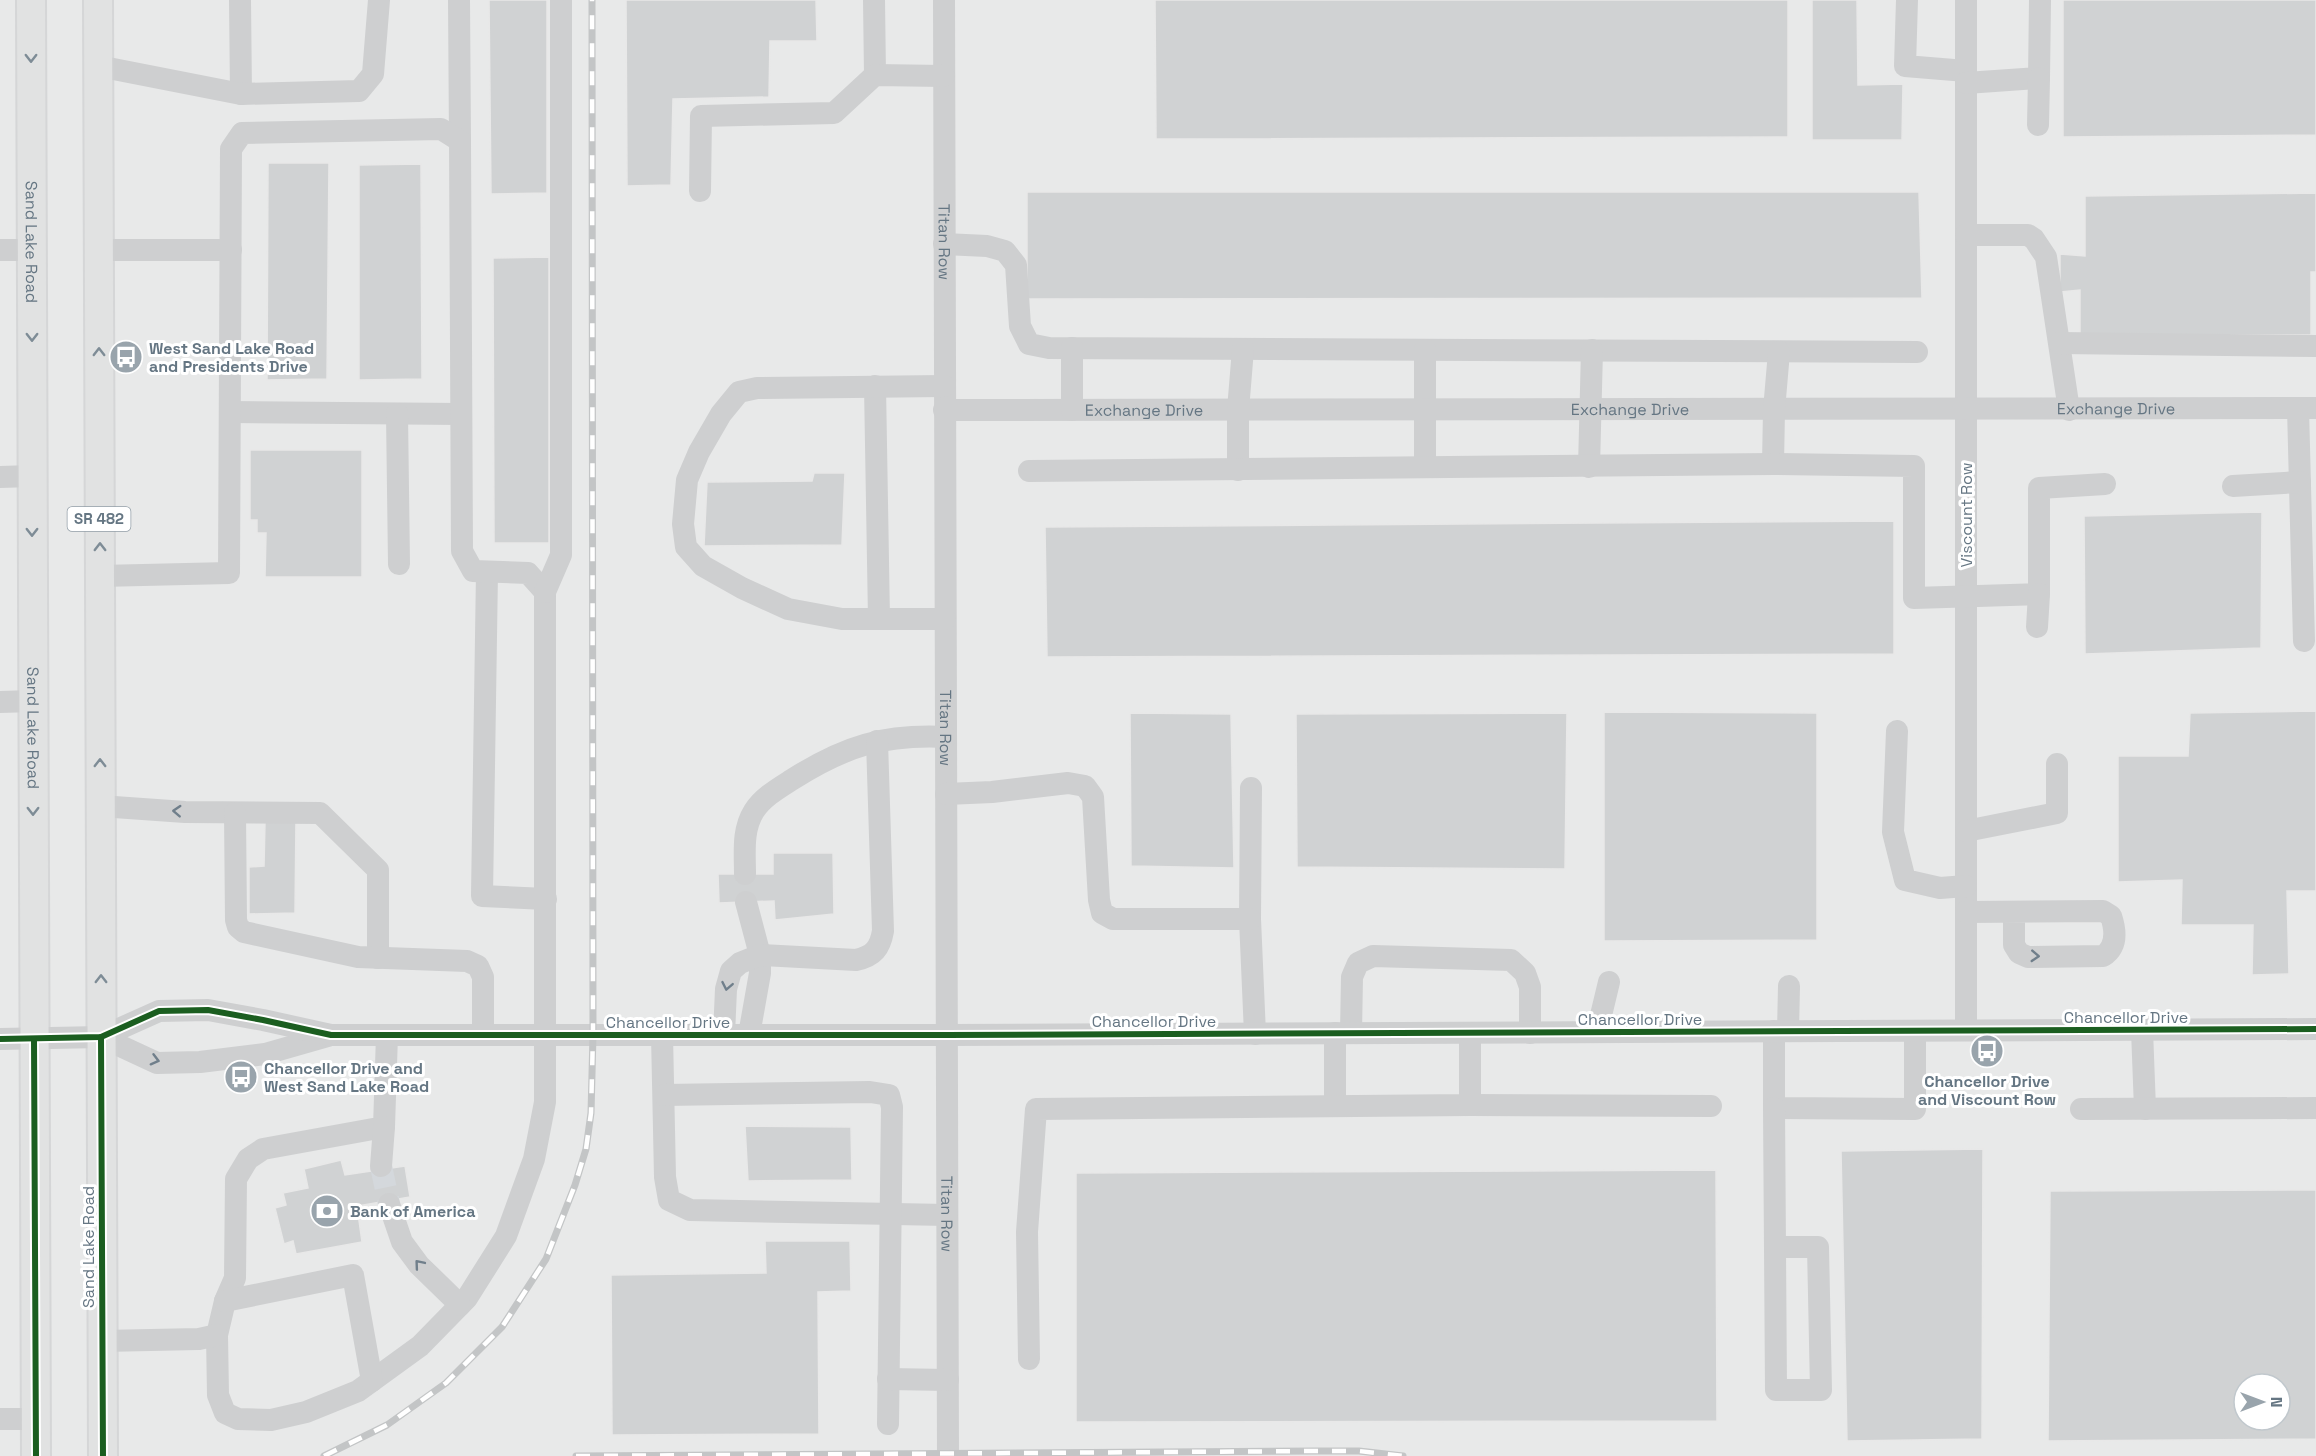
<svg xmlns="http://www.w3.org/2000/svg" width="2316" height="1456" font-family="'Space Grotesk',sans-serif">
<style>
.built{fill:#e8e9e9;fill-rule:evenodd}
.building{fill:#d0d2d3;stroke:#e8e8e8;stroke-width:1.5;fill-rule:evenodd}
.lines{fill:none;stroke-linecap:round;stroke-linejoin:round}
.minor-tunnel{stroke:#d4d8dc;stroke-width:22;stroke-dasharray:22 11;stroke-linecap:butt}
.major-casing{stroke:#d5d6d7;stroke-width:32}
.minor{stroke:#cecfd0;stroke-width:22}
.major{stroke:#e1e2e2;stroke-width:28}
.rail-casing{stroke:#c3c5c6;stroke-width:7}
.rail{stroke:#fff;stroke-width:4.5;stroke-dasharray:14;stroke-linecap:butt}
.cycleway-casing{stroke:#fff;stroke-width:10}
.cycleway{stroke:#1b5e20;stroke-width:6}
.oneway{stroke:#7e8c96}
.oneway2{stroke:#707f8b}
.labels{text-anchor:middle;stroke-width:6;stroke-linejoin:round;paint-order:stroke}
.shield{fill:#fff;stroke:#939fa8;stroke-width:1.5}
.shield-label{font-size:15px;font-weight:bold;fill:#657683}
.street-label{font-size:16px;fill:#657683;stroke:#fff}
.poi-label{font-size:16px;font-weight:bold;fill:#657683;stroke:#fff;text-anchor:start}
</style>
<rect width="100%" height="100%" fill="#f9f9f9"/>
<!-- built -->
<path class="built" d="M0,0H2316V1456H0ZM2244,1384H2280V1420H2244Z"/>
<!-- building -->
<g class="building">
<path d="M489,0H547V193L491,194Z"/>
<path d="M626,0H816L817,41H770L769,97L673,99L671,185L627,186Z"/>
<path d="M1155,0H1788V137L1156,139Z"/>
<path d="M1812,0H1857L1858,85L1903,84L1902,140H1812Z"/>
<path d="M2063,0H2316V135L2063,137Z"/>
<path d="M268,163H329L327,379L267,380Z"/>
<path d="M421,164L422,379L359,380V165Z"/>
<path d="M1027,192H1919L1922,298L1027,299Z"/>
<path d="M2316,193V272H2311V335H2080V290L2060,292V254L2085,256V196Z"/>
<path d="M549,257V543H494L493,258Z"/>
<path d="M250,450H362V577H265L266,533H257V520H250Z"/>
<path d="M814,473H845L842,545L704,546L707,482L812,481Z"/>
<path d="M2262,512L2261,648L2085,654L2084,516Z"/>
<path d="M1894,521V654L1047,657L1045,527Z"/>
<path d="M2316,711V891H2287L2289,974L2252,975L2253,925H2181L2182,880L2118,882V756H2188L2190,713Z"/>
<path d="M1604,712L1817,713V940L1604,941Z"/>
<path d="M1130,713L1231,714L1234,868L1131,866Z"/>
<path d="M1567,713L1565,869L1297,867L1296,714Z"/>
<path d="M265,821H296L295,913L249,914V867L264,866Z"/>
<path d="M773,853H833L834,914L775,920L774,901L719,903L718,874H773Z"/>
<path d="M745,1126L851,1127L852,1180L748,1181Z"/>
<path d="M1983,1149L1982,1439L1847,1441L1841,1151Z"/>
<path d="M341,1160L345,1175L405,1166L410,1197L357,1206L362,1242L296,1254L293,1241L284,1244L275,1208L286,1205L283,1193L308,1188L304,1169Z"/>
<path d="M1716,1170L1717,1421L1076,1422V1173Z"/>
<path d="M2316,1190V1439L2048,1441L2050,1191ZM2244,1384H2280V1420H2244Z"/>
<path d="M765,1241H850L851,1291L818,1292L819,1434L612,1435L611,1275L766,1273Z"/>
</g>
<g class="lines">
<!-- minor-tunnel -->
<path class="minor-tunnel" d="M381,1166L389,1204"/>
<defs>
<g id="major">
<path id="s3" d="M31,0L36,1456"/>
<path d="M98,0L103,1456"/>
</g>
</defs>
<!-- major casing -->
<use href="#major" class="major-casing"/>
<!-- minor -->
<g class="minor">
<path d="M240,0L241,94"/>
<path d="M459,0L460,141"/>
<path d="M874,0L875,75"/>
<path id="s1" d="M944,0L948,1456"/>
<path d="M1907,0L1905,66L1966,71"/>
<path d="M1966,0V1030"/>
<path d="M98,66L241,94L359,91L373,74L379,0"/>
<path d="M1966,83L2039,78L2040,0"/>
<path d="M2038,125L2039,78"/>
<path d="M700,191L701,116L834,113L875,75L944,76"/>
<path d="M1966,235H2028L2034,239L2046,257L2069,410"/>
<path d="M944,244L987,246L1005,251L1016,265L1020,326L1029,344L1049,348L1917,352"/>
<path d="M0,250H31"/>
<path d="M99,250H231"/>
<path d="M2060,343L2316,346"/>
<path d="M1425,350V467"/>
<path d="M875,386L879,619"/>
<path d="M944,386L757,388L739,392L721,414L699,452L687,480L683,524L686,547L703,566L742,588L788,609L842,619H945"/>
<path d="M2298,408L2304,641"/>
<path id="s2" d="M944,410L2316,408"/>
<path d="M1072,410V348"/>
<path d="M230,412L461,414"/>
<path d="M397,414L399,564"/>
<path d="M1773,464L1774,410L1779,352"/>
<path d="M1589,467L1592,350"/>
<path d="M1238,470V410L1243,349"/>
<path d="M1029,471L1773,464L1914,466V598L2039,594V488L2105,484"/>
<path d="M0,477L32,476"/>
<path d="M2233,486L2300,482"/>
<path d="M487,572L482,896L546,899"/>
<path d="M100,576L229,573L231,149L242,133L441,129L460,141L462,551L473,571L528,573L545,592V1102L534,1159L506,1236L467,1298L420,1346L358,1391L306,1412L271,1420L238,1419L225,1413L218,1395L217,1335L225,1301L235,1278L236,1179L248,1159L263,1149L384,1127L387,1035"/>
<path d="M545,592L561,555V0"/>
<path d="M2037,627L2039,594"/>
<path d="M0,702L33,701"/>
<path d="M1897,731L1893,832L1905,880L1940,888L1966,886"/>
<path d="M1251,788L1250,919L1255,1034"/>
<path d="M946,794L992,792L1068,783L1085,786L1093,797L1099,900L1102,913L1113,919H1250"/>
<path d="M100,806L185,812L320,813L378,870V958"/>
<path d="M235,813L236,920L238,927L244,932L358,957L467,961L478,966L483,977V1035"/>
<path d="M1966,831L2057,813V764"/>
<path d="M745,874C745,853 742,830 754,811C763,797 779,788 793,779C845,746 884,734 946,737"/>
<path d="M746,902L760,955V973L749,1035"/>
<path d="M1966,912L2103,911L2111,916C2116,931 2117,947 2103,956L2028,957L2019,953L2014,945V913"/>
<path d="M2142,1030L2145,1109"/>
<path d="M1774,1031V1108L1915,1109V1031"/>
<path d="M1788,1031L1789,986"/>
<path d="M1597,1032L1609,982"/>
<path d="M1351,1033L1352,977L1358,963L1373,956L1511,960L1525,973L1530,987V1033"/>
<path d="M662,1035L665,1177L669,1200L690,1210L947,1215"/>
<path d="M724,1035L726,989L731,971L740,963L760,955L856,960C874,956 880,948 883,931L877,741"/>
<path d="M101,1037L157,1063L200,1062L265,1054L328,1036"/>
<path d="M0,1039L101,1037L159,1011L208,1010L263,1020L331,1035H946L2316,1029"/>
<path d="M664,1095L870,1092L889,1095L892,1107L888,1424"/>
<path d="M1470,1105L1711,1106"/>
<path d="M1335,1106V1033"/>
<path d="M1774,1108L1776,1390H1821L1818,1247H1775"/>
<path d="M2081,1109L2316,1108"/>
<path d="M381,1166L384,1127"/>
<path d="M389,1204L402,1242L419,1265L460,1305"/>
<path d="M225,1301L353,1275L372,1381"/>
<path d="M102,1341L199,1339L217,1335"/>
<path d="M1029,1359L1027,1232L1036,1109L1470,1105V1033"/>
<path d="M888,1379L948,1380"/>
<path d="M0,1419H35"/>
</g>
<!-- major -->
<use href="#major" class="major"/>
<defs>
<g id="rail">
<path d="M324,1456L387,1425L446,1383L502,1327L546,1259L575,1185L586,1149L591,1113L593,1035L592,0"/>
<path d="M576,1456L1318,1451H1359L1403,1456"/>
</g>
</defs>
<!-- rail casing -->
<use href="#rail" class="rail-casing"/>
<!-- rail -->
<use href="#rail" class="rail"/>
<defs>
<g id="cycleway">
<path d="M101,1037L103,1456"/>
<path d="M0,1039L101,1037L159,1011L208,1010L263,1020L331,1035H946L2316,1029"/>
<path d="M34,1039L36,1456"/>
</g>
</defs>
<!-- cycleway casing -->
<use href="#cycleway" class="cycleway-casing"/>
<!-- cycleway -->
<use href="#cycleway" class="cycleway"/>
</g>
<!-- one-way arrows -->
<defs><path id="oneway-chevron" d="M-2-3.5L2.5 0L-2 3.5" fill="none" stroke-width="1.6" stroke-linecap="round" stroke-linejoin="round" transform="scale(1.5)"/></defs>
<g class="oneway">
<use href="#oneway-chevron" transform="translate(31 58) rotate(90)"/>
<use href="#oneway-chevron" transform="translate(32 337) rotate(90)"/>
<use href="#oneway-chevron" transform="translate(99 352) rotate(-90)"/>
<use href="#oneway-chevron" transform="translate(32 532) rotate(90)"/>
<use href="#oneway-chevron" transform="translate(100 547) rotate(-90)"/>
<use href="#oneway-chevron" transform="translate(100 763) rotate(-90)"/>
<use href="#oneway-chevron" transform="translate(33 811) rotate(90)"/>
<use href="#oneway-chevron" transform="translate(101 979) rotate(-90)"/>
</g>
<g class="oneway2">
<use href="#oneway-chevron" transform="translate(177 811) rotate(-177)"/>
<use href="#oneway-chevron" transform="translate(2035 956) rotate(3)"/>
<use href="#oneway-chevron" transform="translate(727 986) rotate(101)"/>
<use href="#oneway-chevron" transform="translate(155 1060) rotate(15)"/>
<use href="#oneway-chevron" transform="translate(419 1264) rotate(-130)"/>
</g>
<!-- icons -->
<defs>
<symbol id="bus-disc" viewBox="-11 -11 22 22"><circle r="9.5" fill="#99a4ac" stroke="#fff"/><path d="M-5-6H5V4H4V6H2V4H-2V6H-4V4H-5ZM-3.5-4V0h7V-4ZM-3.5 1.2v1.5H-2V1.2ZM2 1.2v1.5H3.5V1.2Z" fill="#fff"/></symbol>
<symbol id="bank-disc" viewBox="-11 -11 22 22"><circle r="9.5" fill="#99a4ac" stroke="#fff"/><path d="M-6-4H6V4H-6ZM0-2.3a2.3 2.3 0 1 0 0 4.6a2.3 2.3 0 1 0 0-4.6Z" fill="#fff"/></symbol>
</defs>
<g fill-rule="evenodd">
<use href="#bus-disc" x="107" y="338" width="38" height="38"/>
<use href="#bus-disc" x="1968" y="1032" width="38" height="38"/>
<use href="#bus-disc" x="222" y="1058" width="38" height="38"/>
<use href="#bank-disc" x="308" y="1192" width="38" height="38"/>
</g>
<g class="labels">
<!-- shield labels -->
<rect class="shield" x="67.5" y="507" width="63" height="24" rx="4.5"/>
<g class="shield-label">
<text x="99" y="524">SR 482</text>
</g>
<!-- street labels -->
<g class="street-label">
<text dy="6" stroke="none"><textPath href="#s3" startOffset="242">Sand Lake Road</textPath></text>
<text dy="6" stroke="none"><textPath href="#s1" startOffset="242">Titan Row</textPath></text>
<text dy="6" stroke="none"><textPath href="#s2" startOffset="1172">Exchange Drive</textPath></text>
<text dy="6" stroke="none"><textPath href="#s2" startOffset="200">Exchange Drive</textPath></text>
<text dy="6" stroke="none"><textPath href="#s2" startOffset="686">Exchange Drive</textPath></text>
<text transform="translate(1966 515) rotate(-90)" y="6">Viscount Row</text>
<text dy="6" stroke="none"><textPath href="#s3" startOffset="728">Sand Lake Road</textPath></text>
<text dy="6" stroke="none"><textPath href="#s1" startOffset="728">Titan Row</textPath></text>
<text x="2126" y="1023">Chancellor Drive</text>
<text x="1640" y="1025">Chancellor Drive</text>
<text x="1154" y="1027">Chancellor Drive</text>
<text x="668" y="1028">Chancellor Drive</text>
<text dy="6" stroke="none"><textPath href="#s1" startOffset="1214">Titan Row</textPath></text>
<text transform="translate(88 1247) rotate(-90)" y="6">Sand Lake Road</text>
</g>
<!-- poi labels -->
<g class="poi-label">
<text x="149" y="354">West Sand Lake Road<tspan x="149" dy="18">and Presidents Drive</tspan></text>
<text x="264" y="1074">Chancellor Drive and<tspan x="264" dy="18">West Sand Lake Road</tspan></text>
<text x="1987" y="1087" text-anchor="middle">Chancellor Drive<tspan x="1987" dy="18">and Viscount Row</tspan></text>
<text x="350" y="1217">Bank of America</text>
</g>
</g>
<!-- north arrow -->
<g transform="translate(2262 1402) rotate(90)"><circle r="28" fill="#ffffff" stroke="#c1c8cd" stroke-width="1.5"/>
<path d="M0-4.5L10 22L0 15L-10 22Z" fill="#99a4ac"/>
<text y="-9" font-size="16" font-weight="bold" text-anchor="middle" fill="#657683">N</text>
</g>
</svg>
